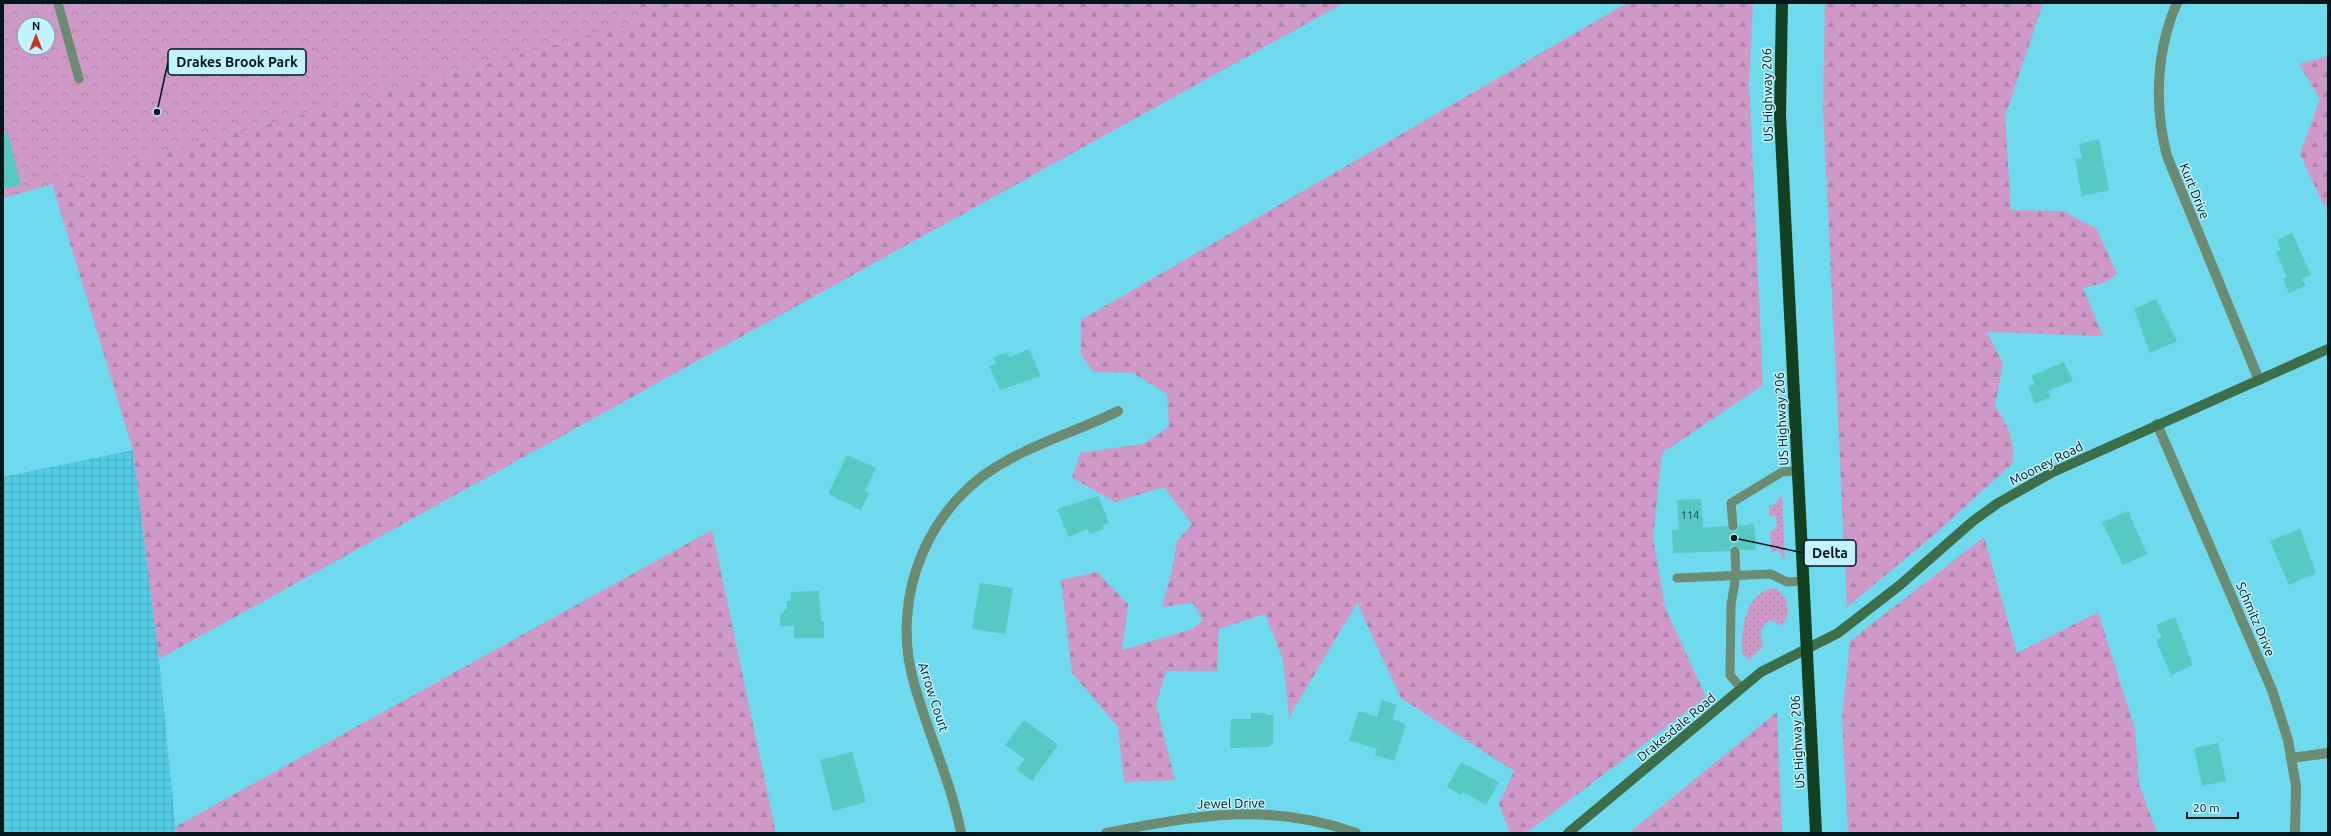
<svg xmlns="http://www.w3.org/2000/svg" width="2331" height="836" font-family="Ubuntu,sans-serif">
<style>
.industrial{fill:url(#industrial-grid)}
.grass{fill:url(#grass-dots)}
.forest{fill:url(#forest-firs)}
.park{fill:url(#park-crowns);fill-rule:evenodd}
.building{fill:#58c8c3}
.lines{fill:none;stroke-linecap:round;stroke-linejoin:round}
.lane{stroke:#6b8b72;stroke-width:9}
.street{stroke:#6b8b72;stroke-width:10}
.secondary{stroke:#3b6e49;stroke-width:10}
.highway{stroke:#144022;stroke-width:12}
.labels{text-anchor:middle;stroke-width:3;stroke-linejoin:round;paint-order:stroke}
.number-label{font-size:11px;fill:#174345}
.street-label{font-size:13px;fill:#01171b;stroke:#c2f2fc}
.leader{fill:none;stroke:#01171b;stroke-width:1.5}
.callout-dot{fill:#01171b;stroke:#c2f2fc;stroke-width:1.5}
.callout{fill:#c2f2fc;stroke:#01171b;stroke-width:1.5}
.callout-label{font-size:14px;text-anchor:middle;font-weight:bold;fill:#01171b}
</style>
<defs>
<pattern id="industrial-grid" width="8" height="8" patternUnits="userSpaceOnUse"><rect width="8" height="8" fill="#53cce2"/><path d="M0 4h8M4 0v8" fill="none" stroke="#47aec1"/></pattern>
<pattern id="grass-dots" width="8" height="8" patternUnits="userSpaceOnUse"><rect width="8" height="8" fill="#ce99c6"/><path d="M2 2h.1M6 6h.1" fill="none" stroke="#af83aa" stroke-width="1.8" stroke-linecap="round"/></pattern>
<pattern id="forest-firs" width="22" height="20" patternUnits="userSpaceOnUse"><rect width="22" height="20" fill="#ce99c6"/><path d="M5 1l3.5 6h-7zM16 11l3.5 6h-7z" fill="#af83aa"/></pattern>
<pattern id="park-crowns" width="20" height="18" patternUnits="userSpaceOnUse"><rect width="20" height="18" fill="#ce99c6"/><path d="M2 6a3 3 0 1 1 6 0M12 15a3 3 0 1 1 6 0" fill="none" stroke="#af83aa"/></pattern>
</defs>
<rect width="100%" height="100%" fill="#6fd9ed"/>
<!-- industrial -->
<path class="industrial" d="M133,450L159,659L176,833H3V477Z"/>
<!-- grass -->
<g class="grass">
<path d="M1781,496H1782L1785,561L1778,550L1771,552L1770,531L1775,529L1777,523L1776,517L1770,516L1769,506L1774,505Z"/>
<path d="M1773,588L1778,590L1786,599L1788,614L1782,626L1773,621L1766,622C1760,629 1759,639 1764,646L1749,660L1742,653C1741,629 1745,594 1773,588Z"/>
</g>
<!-- forest -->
<g class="forest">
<path d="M637,3H1344L159,659L133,450L52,184L640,21Z"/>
<path d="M1627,3H1753L1749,83L1763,385L1662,453L1653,537L1665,607L1706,697L1526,833H1510L1499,804L1514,771L1401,698L1357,603L1289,717L1283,660L1265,614L1219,629L1217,671H1166L1156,704L1175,780L1124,782L1118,727L1072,673L1061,580L1097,572L1128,604L1122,650L1192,629L1203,620L1193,603L1162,607L1172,570L1177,541L1192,524L1164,487L1115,502L1072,478L1080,453L1143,444L1169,427L1167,394L1133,373L1094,372L1081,355V320Z"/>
<path d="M1825,3H2043L2005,117L2011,210L2062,211L2096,228L2117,273L2107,282L2083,288L2103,336L1987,332L2003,364L1995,406C2009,428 2014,436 2013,463L1935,534L1847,607L1823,108Z"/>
<path d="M2328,56V206H2324L2300,154L2320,99L2299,64Z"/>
<path d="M712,530L776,833H176L175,827Z"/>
<path d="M1984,537L2017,653L2098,612L2135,729L2139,784L2157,833H1848L1842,719L1850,641Z"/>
<path d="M1777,712L1782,833H1629Z"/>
</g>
<!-- park -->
<path class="park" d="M3,3H637L641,21L3,198ZM24,24H48V48H24Z"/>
<!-- building -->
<g class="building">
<path d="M8,133L21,185L3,189V134Z"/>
<path d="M2099,139L2109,190L2082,196L2075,159L2082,158L2079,144Z"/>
<path d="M2292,233L2311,275L2302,279L2306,286L2289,293L2283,279L2287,277L2276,252L2281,250L2277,240Z"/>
<path d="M2156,299L2177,341L2150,353L2134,309Z"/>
<path d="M1029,349L1041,376L1000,390L989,366L996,364L993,358L1007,352L1010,357Z"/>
<path d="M2064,362L2073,381L2048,391L2051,397L2035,404L2028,387L2035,384L2031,376Z"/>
<path d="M847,455L876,468L865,491L869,493L861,510L828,494Z"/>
<path d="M1098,496L1109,523L1102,526L1104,529L1090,534L1087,529L1069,537L1057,509Z"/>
<path d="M1701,499L1703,528L1727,526L1733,532L1737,531L1739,526L1754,524L1756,550H1741L1735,545L1731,546L1729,551L1673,553L1672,530H1679L1677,500Z"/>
<path d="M2128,511L2147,554L2123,565L2102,522Z"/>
<path d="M2300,529L2316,573L2289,585L2270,541Z"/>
<path d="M980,583L1013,588L1005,634L972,629Z"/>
<path d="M819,591L821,621H824V638H794V626H780V616L787,608V601H791V592Z"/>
<path d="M2175,617L2193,665L2171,675L2156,640L2162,638L2156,625Z"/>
<path d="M1382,700L1397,705L1392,719L1406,724L1394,761L1375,755L1377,749L1349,740L1359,711L1377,717Z"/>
<path d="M1251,713H1266V715H1273V743L1269,747L1230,748L1231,719H1251Z"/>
<path d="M1024,720L1058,745L1032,781L1017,770L1025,759L1005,745Z"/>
<path d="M2218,743L2226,781L2202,786L2194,748Z"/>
<path d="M852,752L866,802L833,811L820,760Z"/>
<path d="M1461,762L1499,782L1486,805L1463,792L1461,795L1447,787Z"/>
</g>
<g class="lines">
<!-- lane -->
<g class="lane">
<path d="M58,3L79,79"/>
<path d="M1733,526L1731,503L1782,472L1797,471"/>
<path d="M1735,551L1736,575L1731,605L1730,675L1741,688"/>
<path d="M1677,578L1771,574L1787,582L1803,581"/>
</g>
<!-- street -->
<g class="street">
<path d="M2177,3C2156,50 2154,107 2167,156L2259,380"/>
<path d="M2157,424L2272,690L2288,740L2296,786L2295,833"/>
<path d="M2291,758L2328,753"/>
<path d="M961,833C951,781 928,734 914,683C889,596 929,500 1010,459C1044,440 1083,429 1118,411"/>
<path d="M1106,833C1194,816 1268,801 1356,833"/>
</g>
<!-- secondary -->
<path class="secondary" d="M1568,833L1761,672L1838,633L1900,585L1973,521L1998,503L2053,472L2328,349"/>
<!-- highway -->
<path class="highway" d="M1782,3L1780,115L1816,833"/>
</g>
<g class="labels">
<!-- number labels -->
<g class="number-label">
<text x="1690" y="519">114</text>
</g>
<!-- street labels -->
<g class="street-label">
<text transform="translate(1767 95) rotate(-91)" y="5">US Highway 206</text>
<text transform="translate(2195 191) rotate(68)" y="5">Kurt Drive</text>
<text transform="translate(1781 419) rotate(-93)" y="5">US Highway 206</text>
<text transform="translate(2046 463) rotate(-27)" y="5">Mooney Road</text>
<text transform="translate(2256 619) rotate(67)" y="5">Schmitz Drive</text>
<text transform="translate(934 697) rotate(72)" y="5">Arrow Court</text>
<text transform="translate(1676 727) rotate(-40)" y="5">Drakesdale Road</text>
<text transform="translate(1797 742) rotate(-93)" y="5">US Highway 206</text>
<text transform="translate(1231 803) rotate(-1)" y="5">Jewel Drive</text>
</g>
</g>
<!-- callouts -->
<path class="leader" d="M157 112L168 62M1734 538L1804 553"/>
<g class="callout-dot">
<circle cx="157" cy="112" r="4"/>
<circle cx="1734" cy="538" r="4"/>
</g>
<g class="callout">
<rect x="168" y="49" width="138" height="26" rx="4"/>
<rect x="1804" y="540" width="52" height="26" rx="4"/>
</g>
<g class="callout-label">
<text x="237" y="67">Drakes Brook Park</text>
<text x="1830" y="558">Delta</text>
</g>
<!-- border -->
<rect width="2331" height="836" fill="none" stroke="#01171b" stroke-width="8"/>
<!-- north arrow -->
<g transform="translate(36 36)"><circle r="19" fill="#c2f2fc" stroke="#759aa2"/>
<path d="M0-3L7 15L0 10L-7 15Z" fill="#c43823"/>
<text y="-6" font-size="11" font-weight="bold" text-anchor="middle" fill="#01171b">N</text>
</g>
<!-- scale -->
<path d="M2187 812v6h51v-6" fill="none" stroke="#01171b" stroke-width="2"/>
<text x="2193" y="812" font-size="12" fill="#01171b" stroke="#c2f2fc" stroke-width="3" paint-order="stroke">20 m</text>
</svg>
